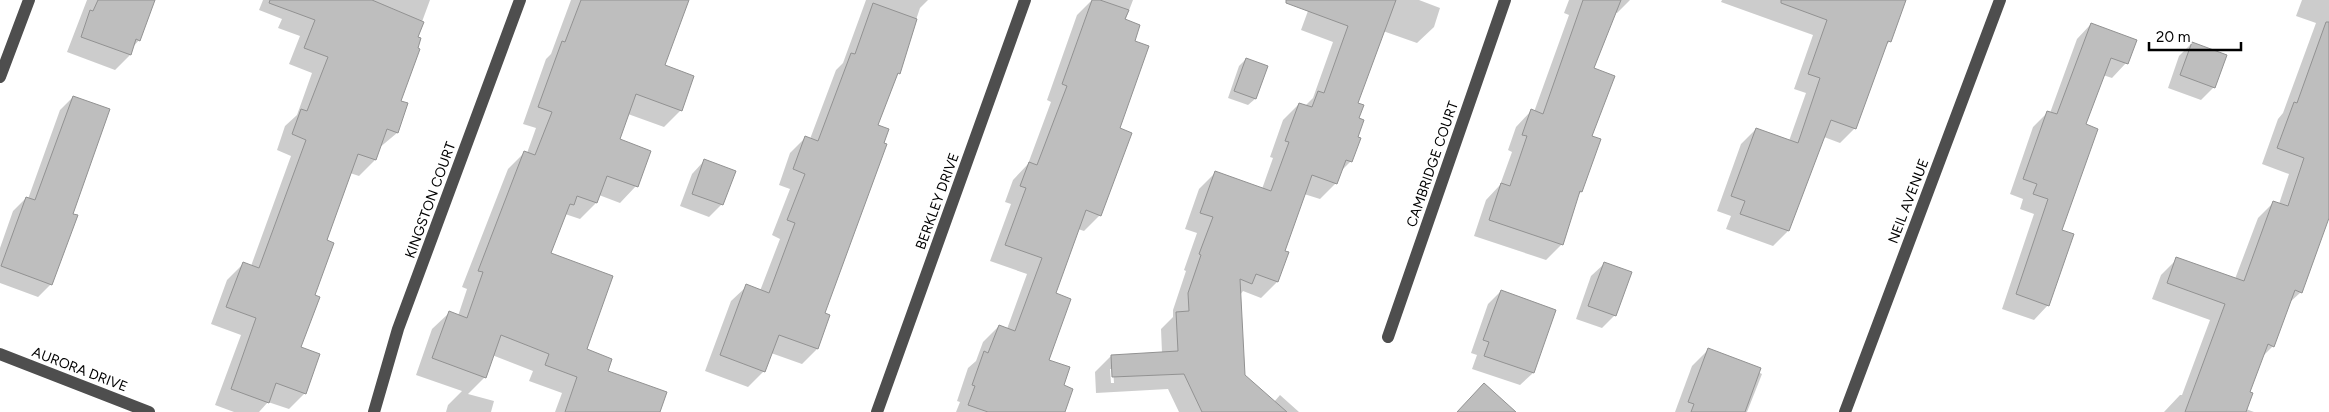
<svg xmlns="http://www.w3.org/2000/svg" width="2329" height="412" font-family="Figtree,sans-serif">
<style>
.shadow{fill:#0003;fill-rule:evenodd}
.building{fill:#bebebe;stroke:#929292}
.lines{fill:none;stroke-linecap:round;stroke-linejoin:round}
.minor{stroke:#4e4e4e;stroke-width:12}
.labels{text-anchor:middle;stroke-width:4;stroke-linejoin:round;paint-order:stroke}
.street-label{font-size:14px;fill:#000;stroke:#fff}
</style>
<rect width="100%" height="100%" fill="#fff"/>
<!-- shadow -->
<g class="shadow">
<path d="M87,0H154L139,40L133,47L130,55L115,70L67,52Z"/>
<path d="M263,0H430L416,38L400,101L407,104L397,133L379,148L375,160L359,176L350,173L325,240L300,348L305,393L289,409L268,402L259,412H234L215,405L241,335L211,324L227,280L243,264L251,266L291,156L277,150L285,126L297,115L312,73L289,64L300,36L278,28L282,19L259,10Z"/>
<path d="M571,0H687L663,66L681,110L664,127L628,114L618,140L636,186L620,203L599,195L596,203L580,219L565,214L549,254L585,350L606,372L658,412H555L562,393L529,381L533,371L492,355L485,377L468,394L494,401L491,412H446L448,405L462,391L416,375L432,329L449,313L458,316L467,289L462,287L508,169L525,152L527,153L536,128L523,124L546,59L551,54Z"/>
<path d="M866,0H928L920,8L898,73L895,76L877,125L823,314L817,349L802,364L771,353L764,371L748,387L705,371L731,301L747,286L760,291L780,239L772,235L790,189L779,185L790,153L806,137L810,139L836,70L843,63Z"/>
<path d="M1092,0H1133L1125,21L1133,41L1118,129L1100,215L1084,231L1078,229L1054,294L1047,360L1062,386L1064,412H956L960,402L957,401L968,368L976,361L983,342L999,326L1007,329L1027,274L990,261L1011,204L1005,202L1013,180L1028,164L1051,102L1047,100L1077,15Z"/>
<path d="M1312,0H1419L1440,8L1434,27L1417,43L1383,31L1357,104V138L1351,161L1339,173L1336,183L1320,199L1304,194L1284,252L1287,253L1277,282L1261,298L1243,291L1240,295L1244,376L1274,402L1280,395L1299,412H1179L1168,389L1096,393L1095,372L1111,356L1162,353L1161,329L1173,317V310L1186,271L1184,270L1197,233L1185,229L1199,189L1216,172L1262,189L1273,158L1270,157L1283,120L1299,104L1305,106L1313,98L1333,42L1301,30ZM1110,369H1113L1114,383H1111Z"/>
<path d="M1569,0H1630L1617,13L1615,12L1593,69L1591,137L1599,140L1581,192L1577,196L1562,244L1546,260L1474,236L1486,200L1500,185L1512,152L1508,150L1516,127L1531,111L1534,112L1569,15L1564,13Z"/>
<path d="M1722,0H1904L1890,41L1884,47L1855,128L1840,143L1824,137L1788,231L1773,246L1726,229L1731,216L1717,211L1741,144L1756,129L1789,141L1806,93L1794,89L1813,35L1721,2Z"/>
<path d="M2302,0H2329V214L2301,292L2289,303L2273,346L2261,358L2248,393L2246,409L2254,412H2164L2180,395H2182L2210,320L2152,299L2161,275L2177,259L2235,279L2258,218L2274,202L2279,204L2289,174L2262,164L2278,119L2283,113L2316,23L2296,16Z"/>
<path d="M2091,24L2135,41L2126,63L2112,78L2103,75L2085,125L2061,231L2048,305L2034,320L2002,309L2034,214L2020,209L2023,199L2010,194L2033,127L2048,112L2050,113L2077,39Z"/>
<path d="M2192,43L2214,87L2201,100L2168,88L2179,56Z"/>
<path d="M1246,59L1255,99L1248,105L1228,98L1239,66Z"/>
<path d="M73,97L71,214L51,284L38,297L0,283V248L13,211L26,198L28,199L60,110Z"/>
<path d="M704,161L722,204L709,217L680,206L692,174Z"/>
<path d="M1604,264L1615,315L1602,328L1576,319L1591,276Z"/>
<path d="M1501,291L1533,373L1520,385L1472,369L1477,355L1471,353L1488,304Z"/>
<path d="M1709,349L1762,374L1747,412H1675L1692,366Z"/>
</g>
<!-- building -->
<g class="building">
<path d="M98,0H155L140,41L136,39L131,55L81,37L90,10L93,11Z"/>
<path d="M270,0H372L424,22L418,37L421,38L418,48L420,49L401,101L408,103L398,133L387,129L376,160L358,154L327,240L334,243L315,295L320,297L301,347L320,354L306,394L276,383L269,403L231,389L256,318L226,307L243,262L259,268L306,140L292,134L301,109L307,111L328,57L304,48L315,20L269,3Z"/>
<path d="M581,0H689L665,65L694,76L682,111L636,94L620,139L651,151L638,187L607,176L597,203L577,196L574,205L570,204L551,253L613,276L587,349L612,359L608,371L667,392L660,412H565L577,377L545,365L549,354L501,335L486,378L432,358L449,311L467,318L483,272L478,271L524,151L535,155L552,112L538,107L562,41L565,42Z"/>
<path d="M1092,0H1100L1129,10L1125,19L1140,25L1135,41L1149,46L1120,128L1132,133L1101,216L1086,210L1056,293L1071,299L1049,360L1070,367L1064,385L1073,389L1065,412H988L968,405L975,386L972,385L984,351L988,353L999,325L1015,331L1042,258L1005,245L1026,188L1020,186L1029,162L1037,165L1067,86L1062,84Z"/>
<path d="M1286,0H1396L1358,103L1364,105L1359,118L1364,120L1358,137L1361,138L1352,162L1346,160L1337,184L1312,175L1285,251L1289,252L1278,282L1256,274L1252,284L1240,279L1245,375L1287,412H1202L1184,374L1112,377L1111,355L1178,351L1176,312L1189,311L1188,293L1201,255L1199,254L1213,217L1200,213L1215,171L1271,191L1289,142L1285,141L1299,103L1312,107L1318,91L1324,93L1348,26L1286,3Z"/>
<path d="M1583,0H1621L1594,68L1615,76L1592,136L1601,139L1582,192L1580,191L1563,245L1489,220L1501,183L1510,186L1527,136L1522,135L1531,109L1543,114Z"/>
<path d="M1781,0H1906L1891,42L1888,41L1856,129L1831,120L1789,231L1740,214L1745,201L1731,196L1756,128L1798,143L1820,78L1808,74L1827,20L1781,3Z"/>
<path d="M873,3L917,19L900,74L898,73L878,125L889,129L884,143L887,144L825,313L830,315L818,349L779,335L765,372L720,355L746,284L769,293L795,223L787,220L805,174L793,169L805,136L818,141L851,53L855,54Z"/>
<path d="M2326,22H2329V218L2302,293L2295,290L2274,347L2268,344L2250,392L2253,393L2246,412H2185L2225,304L2167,283L2176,257L2244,281L2273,201L2288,206L2304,158L2277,148L2294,102L2297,103Z"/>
<path d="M2091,23L2137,40L2128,64L2111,58L2086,124L2098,129L2062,230L2074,234L2049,306L2016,294L2048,199L2033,194L2037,184L2023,179L2047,111L2057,114Z"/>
<path d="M2192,42L2227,55L2215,88L2180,75Z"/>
<path d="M1246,58L1268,66L1256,99L1234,91Z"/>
<path d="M73,96L110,109L73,214L78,215L52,285L1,266L26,197L35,200Z"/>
<path d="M704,159L736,171L723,205L692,194Z"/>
<path d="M1604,262L1632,272L1616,316L1588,306Z"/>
<path d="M1501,290L1556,310L1534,373L1484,356L1489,342L1483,340Z"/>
<path d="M1708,348L1761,368L1745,412H1691L1694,404L1688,402Z"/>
<path d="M1484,383L1516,412H1457Z"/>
</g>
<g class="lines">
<!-- minor -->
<g class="minor">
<path d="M0,77L29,0"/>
<path d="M1388,337L1505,0"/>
<path d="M0,354L149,412"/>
<path d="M374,412L398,329L520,0"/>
<path d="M877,412L1025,0"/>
<path d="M1845,412L2000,0"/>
</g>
</g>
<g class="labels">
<!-- street labels -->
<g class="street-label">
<text transform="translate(1432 164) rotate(-71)" y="5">CAMBRIDGE COURT</text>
<text transform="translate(430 200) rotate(-70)" y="5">KINGSTON COURT</text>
<text transform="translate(937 201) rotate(-70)" y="5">BERKLEY DRIVE</text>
<text transform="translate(1908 201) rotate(-69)" y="5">NEIL AVENUE</text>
<text transform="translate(80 369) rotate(21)" y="5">AURORA DRIVE</text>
</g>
</g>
<!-- scale -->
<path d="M2149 42v8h92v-8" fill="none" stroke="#000000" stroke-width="2.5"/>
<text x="2156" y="42" font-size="15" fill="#000000" stroke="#ffffff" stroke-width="4" paint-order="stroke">20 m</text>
</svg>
